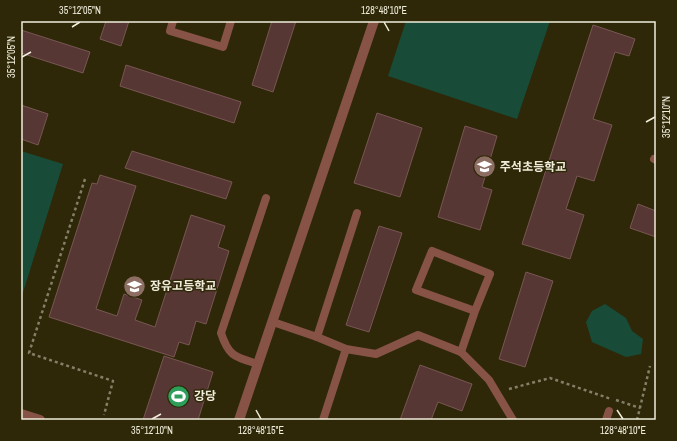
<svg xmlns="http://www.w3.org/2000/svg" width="677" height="441" font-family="'Archivo Narrow','Noto Sans KR',sans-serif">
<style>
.green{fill:#184c38}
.building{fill:#573734;stroke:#785653}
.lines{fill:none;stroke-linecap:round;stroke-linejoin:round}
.path{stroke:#847f66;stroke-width:2.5;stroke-dasharray:3 3;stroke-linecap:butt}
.service{stroke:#875346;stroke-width:8}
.tertiary{stroke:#875346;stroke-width:10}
.ticks{fill:none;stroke:#f0eddb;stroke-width:1.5}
.labels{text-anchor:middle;stroke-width:3;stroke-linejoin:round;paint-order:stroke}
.poi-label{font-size:12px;font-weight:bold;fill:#f0eddb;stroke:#2e2809;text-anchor:start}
.neatline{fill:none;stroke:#f0eddb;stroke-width:1.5}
.ticks-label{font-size:10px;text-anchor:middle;fill:#f0eddb}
</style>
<rect width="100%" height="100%" fill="#2e2809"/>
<!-- green -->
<g class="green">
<path d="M406,21H550L517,119L388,76Z"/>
<path d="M21,151L63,164L21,299Z"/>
<path d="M605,304L626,318L632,331L643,339L641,354L626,357L592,342L586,322L592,311Z"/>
</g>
<!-- building -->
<g class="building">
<path d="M106,21H129L121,46L100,39Z"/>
<path d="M272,21H296L273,92L252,85Z"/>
<path d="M593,25L635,39L629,56L615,52L593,119L612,125L594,181L577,176L566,209L584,215L570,259L522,244Z"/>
<path d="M21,30L90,52L83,73L21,53Z"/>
<path d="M126,65L241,102L234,123L120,86Z"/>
<path d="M21,105L48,114L38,145L21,139Z"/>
<path d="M377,113L422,128L400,197L354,183Z"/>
<path d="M465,126L497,136L482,187L492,190L480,230L438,217Z"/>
<path d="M132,151L232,182L226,199L125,168Z"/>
<path d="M100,175L136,186L96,309L117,316L124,294L142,300L135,320L155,327L191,215L225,226L218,247L229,251L206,324L196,321L189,345L179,342L174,357L49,317L92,183L97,184Z"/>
<path d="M638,204L656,211V237L630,228Z"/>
<path d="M379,226L402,233L369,332L346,325Z"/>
<path d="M526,272L553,281L525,367L499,359Z"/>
<path d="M164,356L213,372L198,420H143Z"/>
<path d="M420,365L472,384L462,411L438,402L431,420H400Z"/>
</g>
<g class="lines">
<!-- path -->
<g class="path">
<path d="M85,179L29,353L113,381L104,415"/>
<path d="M509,389L550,378L611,399"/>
<path d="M616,400L640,408"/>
<path d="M637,420L650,366"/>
</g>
<!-- service -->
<g class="service">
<path d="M173,21L170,31L223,47L231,21"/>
<path d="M654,159L656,160"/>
<path d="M273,322L317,337L346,349L376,354L418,335L461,352L489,380L513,420"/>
<path d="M317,337L357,213"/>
<path d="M461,352L475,311L490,274L432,251L416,290L475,311"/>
<path d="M258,364C235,357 229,357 221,333L266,198"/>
<path d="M323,420L346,349"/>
<path d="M606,420L609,411"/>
</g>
<!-- tertiary -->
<g class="tertiary">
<path d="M21,414L40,420"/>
<path d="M239,420L374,21"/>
</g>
</g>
<!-- ticks -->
<path class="ticks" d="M384,22L389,31M72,27L80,22M22,57L31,52M646,122L655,117M256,410L261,419M617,410L623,419M152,419L161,414"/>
<!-- icons -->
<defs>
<symbol id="school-disc" viewBox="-11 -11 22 22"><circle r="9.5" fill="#8d6e63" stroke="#2e2809"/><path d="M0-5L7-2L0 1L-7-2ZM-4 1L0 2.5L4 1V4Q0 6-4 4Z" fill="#fff"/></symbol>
<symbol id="stadium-disc" viewBox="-11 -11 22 22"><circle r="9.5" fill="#2e9e5b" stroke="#2e2809"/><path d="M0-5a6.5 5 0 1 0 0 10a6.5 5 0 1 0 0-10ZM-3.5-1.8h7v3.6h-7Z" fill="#fff"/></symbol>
</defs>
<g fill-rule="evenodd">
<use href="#school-disc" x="472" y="154" width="25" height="25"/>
<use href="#school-disc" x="122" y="274" width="25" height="25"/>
<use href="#stadium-disc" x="166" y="384" width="25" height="25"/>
</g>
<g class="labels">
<!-- poi labels -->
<g class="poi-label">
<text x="500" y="171">주석초등학교</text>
<text x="150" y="290">장유고등학교</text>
<text x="194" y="400">강당</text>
</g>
</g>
<!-- border -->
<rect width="677" height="441" fill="none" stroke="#2e2809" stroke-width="44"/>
<rect x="22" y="22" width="633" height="397" class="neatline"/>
<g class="ticks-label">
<text x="80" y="14">35°12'05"N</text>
<text x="384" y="14">128°48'10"E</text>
<text transform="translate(11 57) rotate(-90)" y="4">35°12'05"N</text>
<text transform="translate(666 117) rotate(-90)" y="4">35°12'10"N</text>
<text x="152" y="434">35°12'10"N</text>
<text x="261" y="434">128°48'15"E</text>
<text x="623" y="434">128°48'10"E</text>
</g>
</svg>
